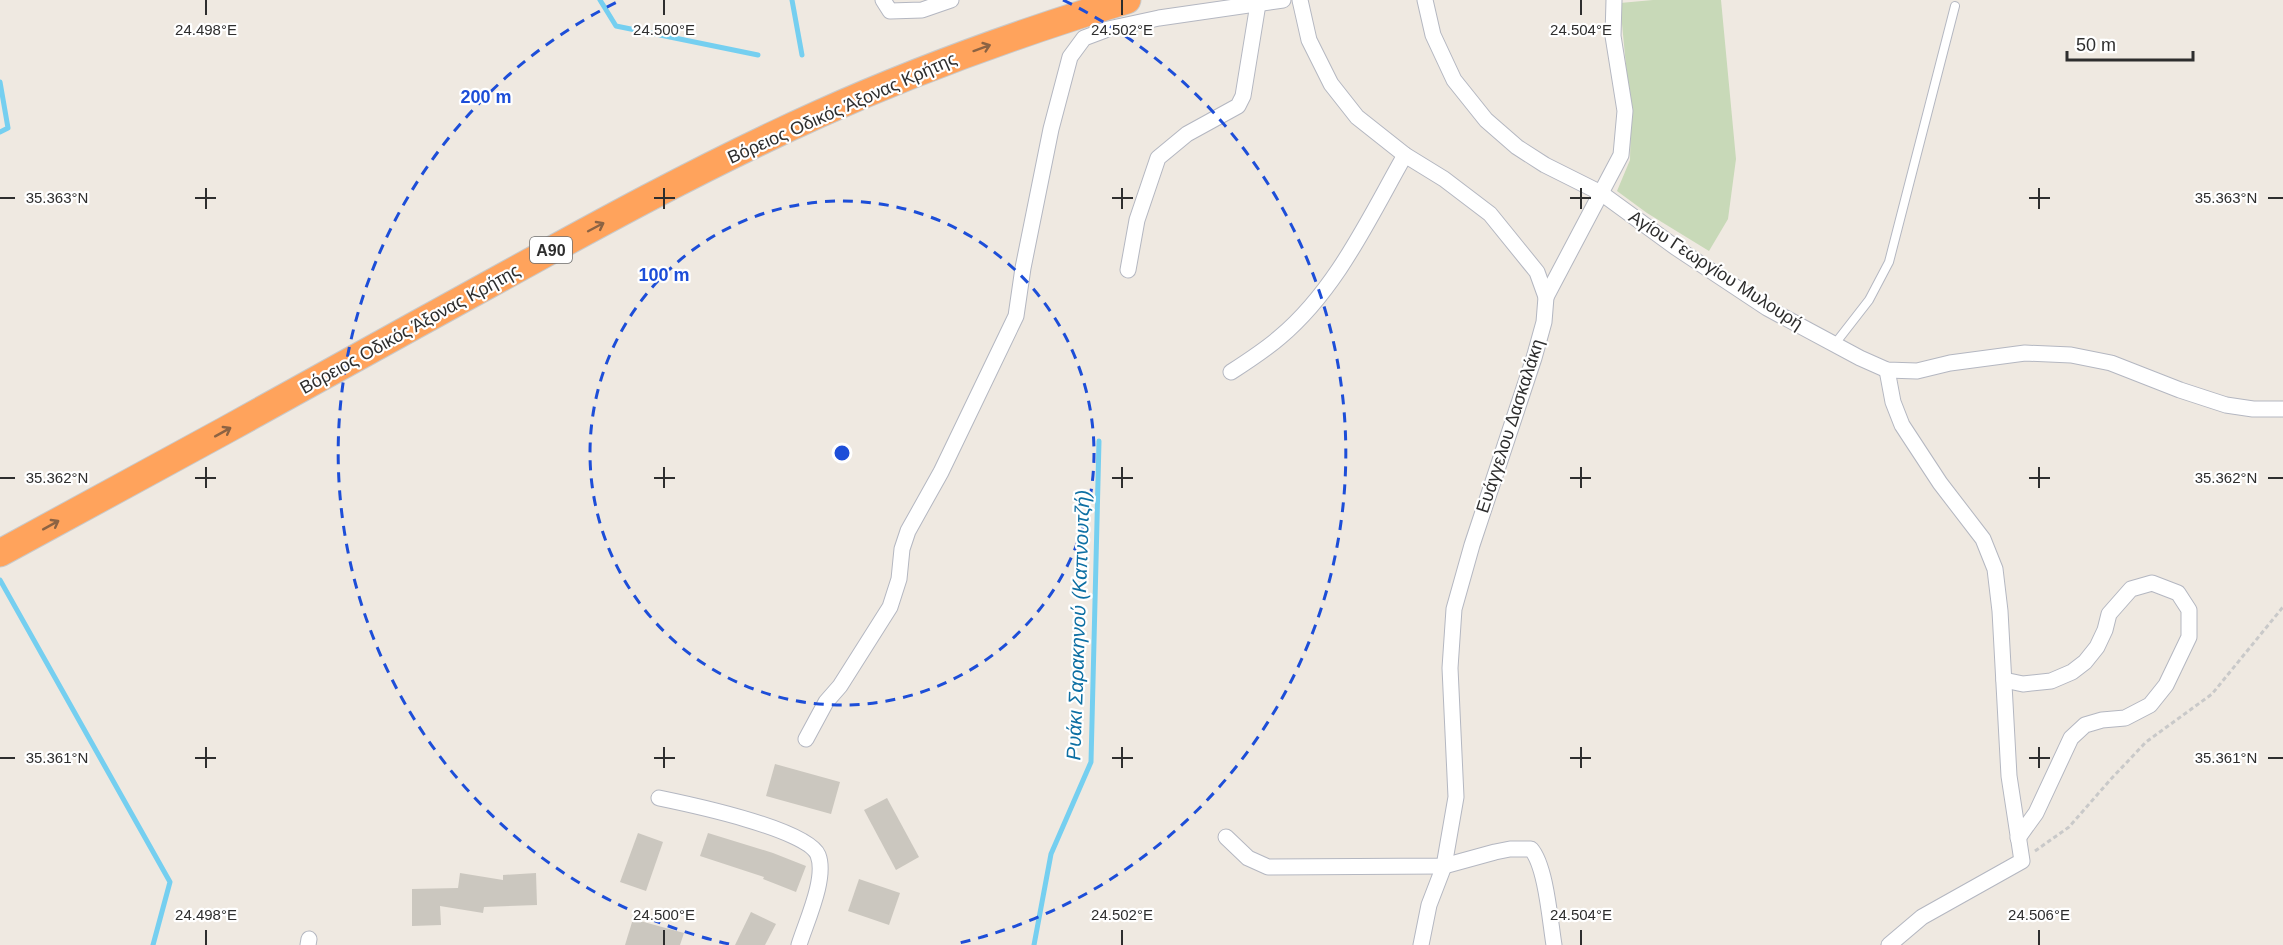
<svg xmlns="http://www.w3.org/2000/svg" width="2283" height="945" font-family="Arial,sans-serif">
<style>
.cemetery{fill:#c8d9b8}
.lines{fill:none;stroke-linecap:round;stroke-linejoin:round}
.stream{stroke:#75cff0;stroke-width:5}
.building{fill:#cbc7bf}
.lane-casing{stroke:#b4b7c1;stroke-width:10}
.street-casing{stroke:#b4b7c1;stroke-width:17}
.highway-casing{stroke:#c9c9c9;stroke-width:29}
.path{stroke:#c9c9c9;stroke-width:3;stroke-dasharray:4.5 3;stroke-linecap:butt}
.lane{stroke:#fff;stroke-width:8}
.street{stroke:#fff;stroke-width:15}
.highway{stroke:#ffa35c;stroke-width:27}
.oneway{stroke:#8c6343}
.ticks{fill:none;stroke:#2e2e2e;stroke-width:2}
.ring{fill:none;stroke:#1d4ed8;stroke-width:3;stroke-dasharray:10 8}
.labels{text-anchor:middle;stroke-width:4.5;stroke-linejoin:round;paint-order:stroke}
.shield{fill:#fff;stroke:#6d6d6d;stroke-width:1.5}
.shield-label{font-size:16px;font-weight:bold;fill:#2e2e2e}
.street-label{font-size:18px;fill:#2e2e2e;stroke:#fff}
.water-label{font-size:20px;font-style:italic;fill:#0d6fa3;stroke:#fff}
.ticks-label{font-size:15px;text-anchor:middle;fill:#2e2e2e;stroke:#fff;stroke-width:4.5;stroke-linejoin:round;paint-order:stroke}
.centre{fill:#1d4ed8;stroke:#fff;stroke-width:3}
.ring-label{font-size:18px;text-anchor:middle;font-weight:bold;fill:#1d4ed8;stroke:#fff;stroke-width:4.5;stroke-linejoin:round;paint-order:stroke}
</style>
<rect width="100%" height="100%" fill="#efe9e1"/>
<!-- cemetery -->
<path class="cemetery" d="M1653,0H1721L1736,159L1728,219L1709,251L1647,213L1617,191L1630,160L1631,118L1620,3Z"/>
<g class="lines">
<!-- stream -->
<g class="stream">
<path d="M600,0L616,26L758,55"/>
<path d="M792,0L802,55"/>
<path d="M0,82L8,128L0,132"/>
<path d="M0,580L170,882L153,945"/>
<path d="M1034,945L1051,854L1091,762L1099,441"/>
</g>
</g>
<!-- building -->
<g class="building">
<path d="M775,764L840,782L831,814L766,796Z"/>
<path d="M887,798L919,857L896,870L864,810Z"/>
<path d="M638,833L663,842L646,891L620,882Z"/>
<path d="M708,833L773,853L806,866L796,892L763,879L764,877L700,856Z"/>
<path d="M460,873L503,880V875L536,873L537,905L484,907L483,913L440,906L441,925L412,926V889L458,888Z"/>
<path d="M859,879L900,893L889,925L848,911Z"/>
<path d="M751,912L776,924L765,945H735Z"/>
<path d="M633,919L684,933L680,945H625Z"/>
</g>
<g class="lines">
<defs>
<path id="lane" d="M1834,345L1869,300L1889,262L1955,6"/>
<g id="street">
<path d="M883,0L890,11L922,10L951,0"/>
<path d="M1300,0L1309,40L1331,84L1357,117L1405,155L1444,179L1490,214L1537,272L1546,297L1544,322L1534,358L1472,545L1454,609L1450,668L1456,797L1444,866L1429,905L1421,945"/>
<path d="M1425,0L1433,35L1454,80L1486,120L1517,147L1545,165L1601,193L1675,247L1767,308L1860,358L1887,370L1917,371L1950,363L2025,353L2071,355L2111,363L2180,390L2226,405L2253,409H2283"/>
<path d="M1128,270L1137,220L1158,158L1187,134L1238,106L1243,96L1258,4"/>
<path d="M1546,297L1621,155L1625,111L1613,36L1614,0"/>
<path d="M1887,370L1893,402L1902,425L1940,483L1983,539L1995,569L2000,611L2009,776L2022,861L1922,917L1889,945"/>
<path d="M1231,372C1248,361 1265,350 1280,337C1337,289 1369,218 1405,155"/>
<path d="M2004,680L2023,684L2051,681L2072,672L2085,662L2097,647L2105,630L2109,614L2131,589L2152,583L2178,593L2189,610V637L2166,685L2150,705L2125,718L2102,720L2085,725L2071,738L2036,813L2018,838"/>
<path d="M806,739L826,702L840,686L890,607L899,579L902,549L908,531L941,472L1016,316L1023,268L1051,129L1070,57L1084,38L1108,29L1159,18L1283,0"/>
<path d="M659,798C688,804 808,829 818,855C827,878 806,922 799,945"/>
<path d="M1226,837L1248,858L1268,867L1444,866L1495,852L1510,849H1531C1546,866 1550,921 1554,945"/>
<path d="M308,945L309,939"/>
</g>
<path id="highway" d="M0,553C137,479 274,404 410,328C545,254 679,177 819,114C919,69 1022,32 1127,0"/>
</defs>
<!-- lane casing -->
<use href="#lane" class="lane-casing"/>
<!-- street casing -->
<use href="#street" class="street-casing"/>
<!-- highway casing -->
<use href="#highway" class="highway-casing"/>
<!-- path -->
<path class="path" d="M2035,851L2069,827L2111,779L2146,742L2212,694L2283,607"/>
<!-- lane -->
<use href="#lane" class="lane"/>
<!-- street -->
<use href="#street" class="street"/>
<!-- highway -->
<use href="#highway" class="highway"/>
</g>
<!-- one-way arrows -->
<defs><path id="oneway-shaft" d="M-6 0H5M1.5-3L5.5 0L1.5 3" fill="none" stroke-width="1.6" stroke-linecap="round" stroke-linejoin="round" transform="scale(1.5)"/></defs>
<g class="oneway">
<use href="#oneway-shaft" transform="translate(982 48) rotate(-20)"/>
<use href="#oneway-shaft" transform="translate(596 227) rotate(-28)"/>
<use href="#oneway-shaft" transform="translate(223 432) rotate(-29)"/>
<use href="#oneway-shaft" transform="translate(51 525) rotate(-29)"/>
</g>
<!-- ticks -->
<path class="ticks" d="M206,0V15M664,0V15M1122,0V15M1581,0V15M206,188V209M664,188V209M1122,188V209M1581,188V209M2039,188V209M0,198H15M195,198H216M654,198H675M1112,198H1133M1570,198H1591M2029,198H2050M2268,198H2283M206,467V488M664,467V488M1122,467V488M1581,467V488M2039,467V488M0,478H15M195,478H216M654,478H675M1112,478H1133M1570,478H1591M2029,478H2050M2268,478H2283M206,747V768M664,747V768M1122,747V768M1581,747V768M2039,747V768M0,758H15M195,758H216M654,758H675M1112,758H1133M1570,758H1591M2029,758H2050M2268,758H2283M206,930V945M664,930V945M1122,930V945M1581,930V945M2039,930V945"/>
<!-- distance rings -->
<g class="ring">
<circle cx="842" cy="453" r="252"/>
<path d="M729 944A504 504 0 0 1 621 0M1063 0A504 504 0 0 1 955 944"/>
</g>
<g class="labels">
<!-- shield labels -->
<rect class="shield" x="530" y="237" width="42" height="26" rx="4.5"/>
<g class="shield-label">
<text x="551" y="256">Α90</text>
</g>
<!-- street labels -->
<g class="street-label">
<text transform="translate(842 108) rotate(-24)" y="6">Βόρειος Οδικός Άξονας Κρήτης</text>
<text transform="translate(1716 270) rotate(33)" y="6">Αγίου Γεωργίου Μυλουρή</text>
<text transform="translate(410 329) rotate(-29)" y="6">Βόρειος Οδικός Άξονας Κρήτης</text>
<text transform="translate(1510 426) rotate(-72)" y="6">Ευάγγελου Δασκαλάκη</text>
</g>
<!-- water labels -->
<g class="water-label">
<text transform="translate(1078 625) rotate(-88)" y="7">Ρυάκι Σαρακηνού (Καπνουτζή)</text>
</g>
</g>
<g class="ticks-label">
<text x="206" y="35">24.498°E</text>
<text x="664" y="35">24.500°E</text>
<text x="1122" y="35">24.502°E</text>
<text x="1581" y="35">24.504°E</text>
<text x="57" y="203">35.363°N</text>
<text x="2226" y="203">35.363°N</text>
<text x="57" y="483">35.362°N</text>
<text x="2226" y="483">35.362°N</text>
<text x="57" y="763">35.361°N</text>
<text x="2226" y="763">35.361°N</text>
<text x="206" y="920">24.498°E</text>
<text x="664" y="920">24.500°E</text>
<text x="1122" y="920">24.502°E</text>
<text x="1581" y="920">24.504°E</text>
<text x="2039" y="920">24.506°E</text>
</g>
<circle cx="842" cy="453" r="9" class="centre"/>
<g class="ring-label">
<text x="486" y="103">200 m</text>
<text x="664" y="281">100 m</text>
</g>
<!-- scale -->
<path d="M2067 51v9h126v-9" fill="none" stroke="#2e2e2e" stroke-width="3"/>
<text x="2076" y="51" font-size="18" fill="#2e2e2e" stroke="#ffffff" stroke-width="4.5" paint-order="stroke">50 m</text>
</svg>
